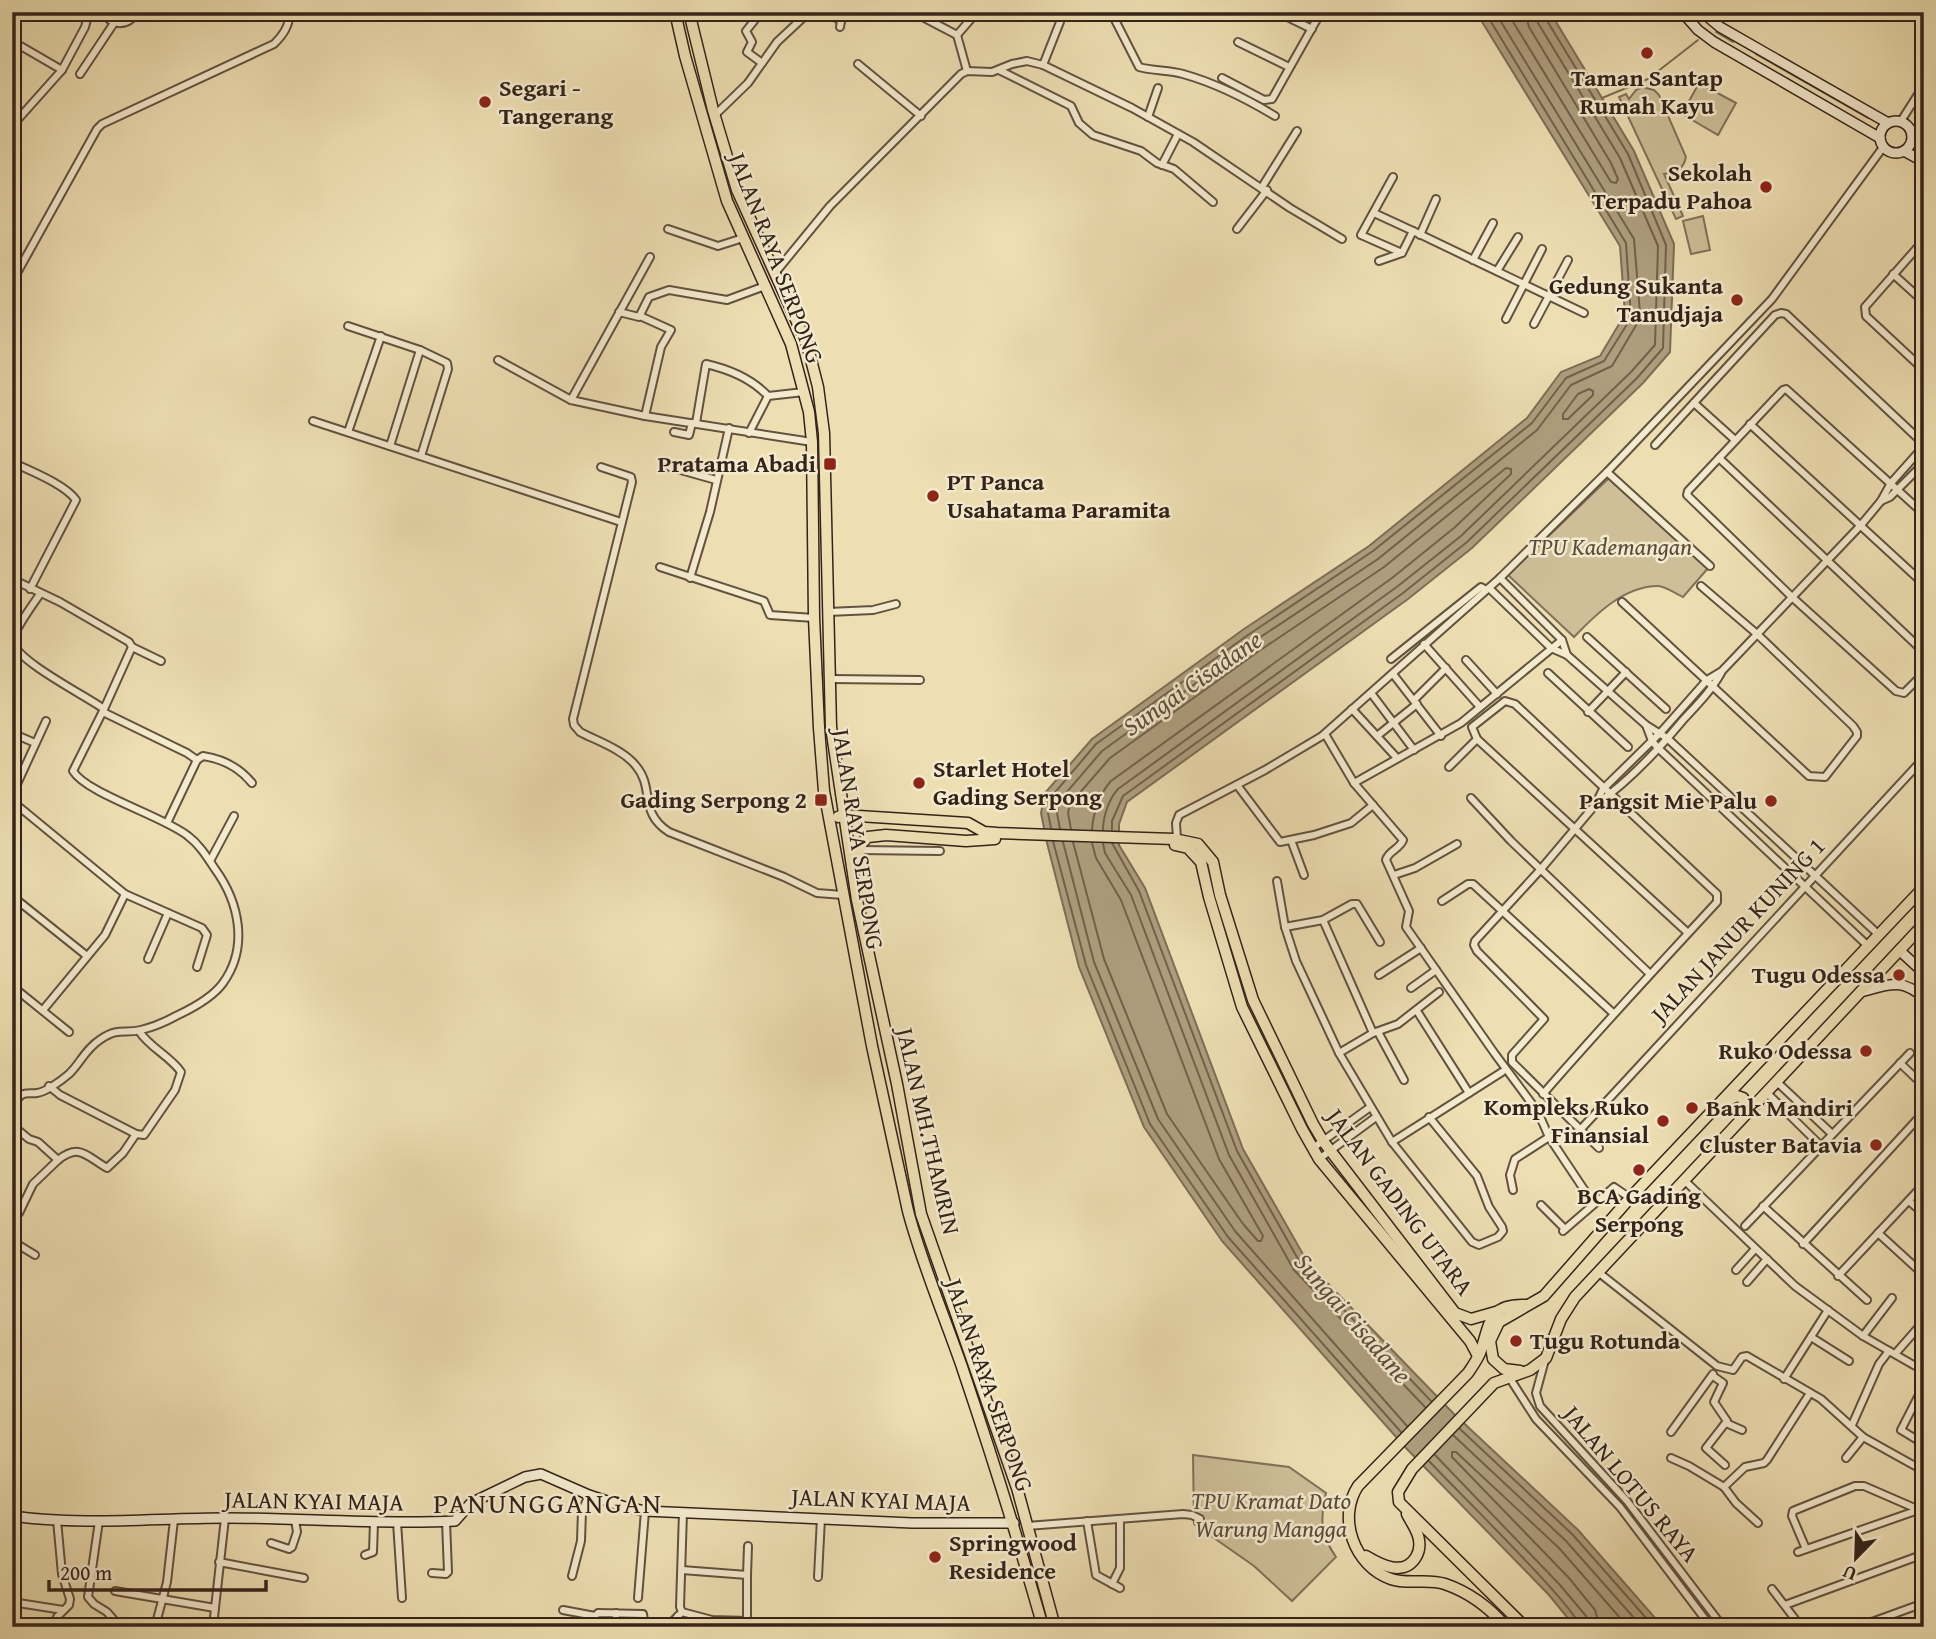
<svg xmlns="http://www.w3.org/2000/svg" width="1936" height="1639" font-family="'Gentium Book Plus',serif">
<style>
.green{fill:#cebf99;stroke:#81715a;stroke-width:2}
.water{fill:#af9f7f;stroke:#7e6d57;stroke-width:2}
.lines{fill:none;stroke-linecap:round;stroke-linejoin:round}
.shore{stroke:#72614c;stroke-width:2}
.stream{stroke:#7e6d57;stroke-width:2}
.street-casing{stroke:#625240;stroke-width:10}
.secondary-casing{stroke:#34231a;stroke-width:12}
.primary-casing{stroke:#34231a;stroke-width:13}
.street{stroke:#f4eace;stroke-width:6}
.secondary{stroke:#f4eace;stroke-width:9}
.primary{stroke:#eedfb3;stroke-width:10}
.poi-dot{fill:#8f2418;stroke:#f4eace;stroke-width:2.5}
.labels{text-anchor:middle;stroke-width:5;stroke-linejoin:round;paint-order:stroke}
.poi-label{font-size:24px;font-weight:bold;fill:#34231a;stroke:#f4eace;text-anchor:end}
.street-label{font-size:24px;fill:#34231a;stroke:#f4eace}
.park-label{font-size:24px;font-style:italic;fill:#5a4a3a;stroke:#f4eace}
.water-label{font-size:26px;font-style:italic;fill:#5f4e3d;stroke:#f4eace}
.quarter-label{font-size:28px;letter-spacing:2px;fill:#34231a;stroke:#f4eace}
</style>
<rect width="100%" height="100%" fill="#eedfb3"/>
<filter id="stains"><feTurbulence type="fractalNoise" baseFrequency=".00286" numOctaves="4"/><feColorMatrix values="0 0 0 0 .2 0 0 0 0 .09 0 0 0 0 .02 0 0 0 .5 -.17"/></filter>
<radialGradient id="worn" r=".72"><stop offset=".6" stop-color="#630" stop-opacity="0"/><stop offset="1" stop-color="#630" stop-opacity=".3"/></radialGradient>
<!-- green -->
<g class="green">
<path d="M1699,83L1736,103L1718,135L1682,114Z"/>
<path d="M1642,87L1654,90L1659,95L1686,157C1683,170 1676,173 1664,174L1683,216L1676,219L1619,97L1626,94L1629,99L1636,90Z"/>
<path d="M1703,216L1710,250L1691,254L1683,221Z"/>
<path d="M1609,478L1709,567L1683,597C1676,594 1665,586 1658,586C1624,586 1595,615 1574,637L1508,575Z"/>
<path d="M1193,1455L1289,1467L1326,1493C1320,1520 1320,1534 1336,1557L1292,1601L1254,1566L1194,1524Z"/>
</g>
<!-- water -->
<path class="water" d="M1476,12H1550L1634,151L1674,244L1670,352L1643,383L1472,548L1408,599L1127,802L1119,824V845L1145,888L1243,1149L1308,1263L1453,1413L1578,1530L1663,1627H1575L1549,1595L1405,1447L1222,1241L1144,1127L1079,967L1047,843L1041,813L1045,793L1092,739L1244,629L1369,546L1527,418L1561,372L1600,356L1625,314L1620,246Z"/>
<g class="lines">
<!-- shore -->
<g class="shore">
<path d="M1507,12L1611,182L1616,183L1618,179L1611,163L1529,27L1525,12"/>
<path d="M1589,389L1593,391V395L1568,419H1563V414L1578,394Z"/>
<path d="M1051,828L1048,813L1052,796L1096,744L1248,635L1373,551L1532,423L1566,378L1604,361L1631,318L1626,243L1485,12"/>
<path d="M1060,829L1057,813L1060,800L1102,751L1253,642L1378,559L1537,430L1571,385L1612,366L1638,322L1640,313L1634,239L1495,12"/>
<path d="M1071,829L1068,813L1070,804L1110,758L1259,651L1384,567L1506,468L1511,469V474L1454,528L1392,578L1111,781C1100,793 1093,813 1092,830"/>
<path d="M1103,830C1103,816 1109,799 1118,789L1398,586L1461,536L1631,372L1655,345L1658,246L1620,158L1538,23L1536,12"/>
<path d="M1112,830V821L1123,796L1403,593L1467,542L1637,378L1663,348L1666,245L1628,154L1546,19L1545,12"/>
<path d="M1053,841L1086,965L1150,1124L1228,1237L1401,1432"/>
<path d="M1063,842L1094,962L1158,1119L1235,1231L1407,1426"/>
<path d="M1073,842L1104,959L1167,1114L1243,1224L1258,1241H1261L1263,1236L1219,1159L1121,900L1096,858L1092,843"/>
<path d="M1103,843L1105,853L1131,895L1229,1155L1294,1270L1425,1407"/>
<path d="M1112,843L1139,891L1237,1151L1302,1266L1431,1401"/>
<path d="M1460,1429L1573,1535L1654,1627"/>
<path d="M1453,1435L1566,1541L1642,1627"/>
<path d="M1435,1455L1560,1585L1586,1616L1589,1627"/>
<path d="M1429,1461C1450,1484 1578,1609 1580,1627"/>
<path d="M1600,1627L1595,1610L1569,1578L1452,1457V1452H1456L1559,1548L1628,1627"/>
</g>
<!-- stream -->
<g class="stream">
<path d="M1716,32L1733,42"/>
<path d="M1756,54L1868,118"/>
<path d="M1602,98L1648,79L1698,40"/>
<path d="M1918,147L1924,150"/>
</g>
<defs>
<g id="street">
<path d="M103,12C112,27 128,27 137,12"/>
<path d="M761,12L746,31L752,42L747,52L762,63"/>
<path d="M827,12L841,21"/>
<path d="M913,12L957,35L977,12"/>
<path d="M1111,12L1139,67C1153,71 1169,70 1183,74C1215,83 1247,99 1275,116"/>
<path d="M1277,12L1312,29"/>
<path d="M840,27L841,21L847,12"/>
<path d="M957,35L967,71"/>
<path d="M12,41L62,70"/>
<path d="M1238,42L1289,67"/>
<path d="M858,64L921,116"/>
<path d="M1043,65L1060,22"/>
<path d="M999,70L1071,106L1079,123L1093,135L1141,151L1157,163L1174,169L1213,202"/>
<path d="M80,74L114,23"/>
<path d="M1222,78L1264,100L1272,99L1321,12"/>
<path d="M715,115L748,83L777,42L809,12"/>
<path d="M1148,117L1158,88"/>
<path d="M1901,121L1924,85"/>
<path d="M12,126L62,70L85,27L89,12"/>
<path d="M1162,165L1178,134"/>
<path d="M1393,177L1361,235L1402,253"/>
<path d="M1262,187L1297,131"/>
<path d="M1374,213L1413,231"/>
<path d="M668,229L718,246L743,238"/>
<path d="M1237,229L1267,190"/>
<path d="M1420,235L1436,199"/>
<path d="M1924,240L1865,307L1866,316L1924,370"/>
<path d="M1473,260L1493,223"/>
<path d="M1379,261L1402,253L1413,231L1584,313"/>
<path d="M1497,271L1518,237"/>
<path d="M775,273L830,206L961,74L967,71L992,72L1012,64L1027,61L1043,65L1132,108L1193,142L1290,208L1342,239"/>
<path d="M1893,274L1924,302"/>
<path d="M12,282L97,129L102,124L274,44C284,34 289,26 290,12"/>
<path d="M619,312L639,317L649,297L669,290L727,300L765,286"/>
<path d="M640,316L671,330L661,347L645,416"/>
<path d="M1506,319L1542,249"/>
<path d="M1534,324L1568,260"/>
<path d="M348,326L420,350L447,363L448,369L421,456"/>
<path d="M498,360L571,400L645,416L812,442"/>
<path d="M571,400L650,257"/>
<path d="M1694,403L1735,440"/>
<path d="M313,421L621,522"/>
<path d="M696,423L706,364C728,369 751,378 768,396"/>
<path d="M1750,424L1924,584"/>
<path d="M348,432L381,336"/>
<path d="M674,432L689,435L692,423"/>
<path d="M749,433L768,396L804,392"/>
<path d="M1655,445L1775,315L1781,313L1786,314L1924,444"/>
<path d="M390,446L420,350"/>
<path d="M1719,458L1924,652"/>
<path d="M12,462C30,471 65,484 76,500L30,589"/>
<path d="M601,467L631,477L632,482L573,719L574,725L580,732C597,741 624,750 636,766C655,788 638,812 669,832L784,877L817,893L843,895"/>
<path d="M670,467L716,480"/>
<path d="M1607,472L1710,566"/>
<path d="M1881,501L1890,497L1924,463"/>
<path d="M1924,514L1786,389L1783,390L1688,491L1687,495L1793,598L1896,691L1904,693L1924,673"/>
<path d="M660,567L764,601L770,615L814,618"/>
<path d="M690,578L710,512L729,428"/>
<path d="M12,579L60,602L129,642L132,647L104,709L73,771C87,794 163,816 188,836C200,845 207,857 215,869C239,902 249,947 223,983C213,997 191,1009 176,1016C165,1022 153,1027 141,1030C124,1034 119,1027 101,1039C85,1049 80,1064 69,1074C62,1080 46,1092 37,1093C31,1094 27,1092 21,1095L12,1106"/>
<path d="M1489,588L1551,648L1567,655L1562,640L1500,578"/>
<path d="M40,594C34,603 13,631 13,641C14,660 88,697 104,709"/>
<path d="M1622,602L1809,776L1825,777L1857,736V732L1853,726L1757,634L1701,586"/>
<path d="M828,612L873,610L896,604"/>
<path d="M1587,637L1666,709"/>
<path d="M1424,644L1480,707"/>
<path d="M132,647L161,661"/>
<path d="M1567,655L1646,725L1667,738L1879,935"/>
<path d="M1391,659L1481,587L1486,590"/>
<path d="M1466,660L1497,694"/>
<path d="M1548,673L1628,747"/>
<path d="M1393,674L1441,736"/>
<path d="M830,679L920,680"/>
<path d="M1371,693L1414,750"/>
<path d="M1414,700L1446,668"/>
<path d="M1352,709L1397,758"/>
<path d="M103,712L187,753L197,760L167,823"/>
<path d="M1588,712L1626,672"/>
<path d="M1646,725L1652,741L1658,748L1868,946"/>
<path d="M12,733L35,743"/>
<path d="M1325,734L1354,783L1403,840C1400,849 1388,851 1386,860L1409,911L1406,927L1495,1054L1538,1112L1549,1137L1593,1203"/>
<path d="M1377,736L1417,704"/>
<path d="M197,760L203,756C223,759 239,767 252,783"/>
<path d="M1449,767L1477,739"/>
<path d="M1354,783L1461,723L1562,640"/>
<path d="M1237,785L1280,842L1314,835L1351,823L1373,805"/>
<path d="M12,795L46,721"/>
<path d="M1471,798L1511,841L1650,974"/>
<path d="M12,801L125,894L202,928L207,935L197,967"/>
<path d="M1596,804C1629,782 1658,750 1683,720C1697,705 1711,691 1721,673"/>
<path d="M1177,839L1176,823L1179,815L1265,770L1322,736L1500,578L1607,472L1772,299L1884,146"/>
<path d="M1291,840L1304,875"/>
<path d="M859,850L940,851"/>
<path d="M210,861L234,816"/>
<path d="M1394,875L1415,868L1457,844"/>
<path d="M1277,881L1285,927L1296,961L1339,1053L1392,1142L1472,1242L1479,1245L1498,1237L1503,1231L1502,1227L1489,1207L1477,1176L1429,1117"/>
<path d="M12,896L87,956"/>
<path d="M1442,901L1468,884H1473L1613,1013"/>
<path d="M1323,920L1373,1033"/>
<path d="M1285,927L1323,920L1352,904H1357L1380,942"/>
<path d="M148,959L168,913"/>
<path d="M1379,975L1421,948"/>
<path d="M12,986L69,1032"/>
<path d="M1411,988L1436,970"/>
<path d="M43,1010L105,935L125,894"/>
<path d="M1417,1011L1469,1093"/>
<path d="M1378,1032L1404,1080"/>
<path d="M1339,1053L1373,1033L1398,1024L1439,992"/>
<path d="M1900,1063L1924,1086"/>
<path d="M12,1065L17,1069"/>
<path d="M1777,1082L1831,1133"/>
<path d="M49,1086L60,1095L136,1134L144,1135L175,1090L181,1072C170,1056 150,1048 139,1031"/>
<path d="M1767,1093L1820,1145"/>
<path d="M1543,1094C1600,1028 1659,965 1717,902V894L1515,704L1505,701L1472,727L1477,739L1688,933"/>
<path d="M12,1125L29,1139L38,1142L58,1160C80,1143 86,1156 107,1168L123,1153L136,1134"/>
<path d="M1581,1129L1924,758"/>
<path d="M1392,1142L1502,1072"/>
<path d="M1313,1148L1369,1108"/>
<path d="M1599,1148L1512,1062V1055L1544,1019L1477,951L1474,945L1475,941L1541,869L1595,805L1603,789L1661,732L1707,680L1722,671L1861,525L1881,501L1891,483L1924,446"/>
<path d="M1319,1159L1376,1117"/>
<path d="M1684,1180L1795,1286L1863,1336L1924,1371"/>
<path d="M1513,1190L1510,1175L1515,1159L1549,1137"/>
<path d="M1909,1201L1924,1214"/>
<path d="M1541,1205L1565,1229"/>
<path d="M1763,1206L1867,1300"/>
<path d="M12,1219L19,1213L33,1184L58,1160"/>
<path d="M1745,1226L1910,1053"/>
<path d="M1563,1231L1614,1187L1630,1198"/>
<path d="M1878,1233L1924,1275"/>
<path d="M12,1241L35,1255"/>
<path d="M1803,1244L1924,1112"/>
<path d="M1736,1270L1755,1249"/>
<path d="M1598,1272L1717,1366L1733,1370L1742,1357L1747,1356L1821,1399L1863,1437L1924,1471"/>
<path d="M1838,1276L1924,1184"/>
<path d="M1747,1282L1767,1259"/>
<path d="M1863,1336L1892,1298"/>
<path d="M1811,1337L1849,1361"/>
<path d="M1895,1354L1924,1321"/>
<path d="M1545,1360L1536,1393L1540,1406L1627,1501L1723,1627"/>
<path d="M1713,1376L1723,1383L1714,1402L1727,1421L1706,1448L1725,1465"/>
<path d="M1509,1377L1536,1419L1620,1507L1711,1627"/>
<path d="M1784,1379L1828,1310"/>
<path d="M1924,1385L1901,1430L1924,1444"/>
<path d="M1726,1423L1742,1430"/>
<path d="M1852,1425L1879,1364L1889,1351"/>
<path d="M1671,1432L1713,1374"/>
<path d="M1671,1458L1689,1466L1724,1487L1745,1467L1764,1463L1767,1460L1810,1393"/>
<path d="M1846,1458L1863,1437"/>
<path d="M1724,1487L1736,1503L1758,1523"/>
<path d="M1917,1509L1924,1524"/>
<path d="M99,1521L88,1597L94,1604L107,1612L120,1627"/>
<path d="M1087,1521L1096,1575L1120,1588"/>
<path d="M397,1522L402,1598"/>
<path d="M1027,1526L1183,1514L1192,1515L1200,1519"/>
<path d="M271,1543L289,1549L292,1547L297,1532L295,1520"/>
<path d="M1806,1549L1792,1516L1793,1511L1855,1486H1864L1917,1509"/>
<path d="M1798,1552L1924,1508"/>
<path d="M365,1555L373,1552L374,1522"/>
<path d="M219,1562L304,1578"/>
<path d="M682,1570L747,1575V1627"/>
<path d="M432,1573L446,1574L448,1572L446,1521"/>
<path d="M747,1575L748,1546"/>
<path d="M572,1576L581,1541L582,1511L589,1495"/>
<path d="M818,1577L821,1518"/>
<path d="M1112,1584L1120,1568V1519"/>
<path d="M1772,1589L1801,1627"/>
<path d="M115,1591L215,1608L225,1518"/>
<path d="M638,1598L645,1511"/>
<path d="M12,1602L63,1610"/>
<path d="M1785,1605L1924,1554"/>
<path d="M563,1610L595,1616L598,1613L643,1614L645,1627"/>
<path d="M682,1612L680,1607L683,1512"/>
<path d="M682,1612L712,1620L747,1621"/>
<path d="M616,1613V1627"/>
<path d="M55,1627L57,1617L69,1605L70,1599L62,1574L57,1520"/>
<path d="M155,1627L167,1582L174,1520"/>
<path d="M213,1627L215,1608"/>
<path d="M593,1627L595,1616"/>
<path d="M667,1627L682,1612"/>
<path d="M677,1627L678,1616"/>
<path d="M1858,1627L1924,1603"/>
</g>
<g id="secondary">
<path d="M1682,12L1698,30L1714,42L1880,138"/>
<path d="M1702,12L1720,27L1888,123"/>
<circle cx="1896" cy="137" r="16"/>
<path d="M1912,134L1924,140"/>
<path d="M1904,151L1924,162"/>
<path d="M1899,950L1924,973"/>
<path d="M1860,992C1888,985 1901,977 1924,998"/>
<path d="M12,1516C83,1526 155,1518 226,1518C302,1518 379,1525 455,1521L471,1503L525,1477L541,1474L589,1495L625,1507L645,1511L912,1523H1014"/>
</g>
<g id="primary">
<path d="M675,12L685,56L727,201L791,344L809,412L812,442L814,618L819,728L824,791L872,1046L908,1211C922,1264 944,1315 962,1367C991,1453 1018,1539 1043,1627"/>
<path d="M689,12L713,110L737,190L807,344L818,387L824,433L831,727L857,900L897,1084L921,1214L1017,1488L1055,1627"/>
<path d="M838,817L843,815L968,823L984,832L997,833L1174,839L1198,844L1213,862L1220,895L1253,1000L1313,1124L1323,1141L1455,1313L1471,1319L1499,1311"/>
<path d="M1175,845L1188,848L1201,862L1209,897L1242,1007L1302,1129L1319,1159L1470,1341L1478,1356"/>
<path d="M854,868L862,843L868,837L886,835L966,841L995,839"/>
<path d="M1724,1102L1737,1096L1743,1098L1745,1107L1740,1117"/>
<path d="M1520,1371L1504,1369L1493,1359L1490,1341L1499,1322L1544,1296L1630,1198L1924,887"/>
<path d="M1366,1556C1381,1565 1404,1577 1416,1557C1419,1552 1420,1546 1419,1540C1418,1531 1411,1522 1407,1514"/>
<path d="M1506,1627C1490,1608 1468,1592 1445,1584C1427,1578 1408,1585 1391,1579C1354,1566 1337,1518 1358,1486L1468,1373C1472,1367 1477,1360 1480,1353C1490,1326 1487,1303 1526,1305"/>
<path d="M1525,1627L1404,1507L1399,1502L1398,1492L1412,1469L1494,1383L1530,1370L1546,1358L1561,1319L1575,1297L1924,924"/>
</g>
</defs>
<!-- street casing -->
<use href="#street" class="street-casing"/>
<!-- secondary casing -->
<use href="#secondary" class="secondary-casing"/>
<!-- primary casing -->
<use href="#primary" class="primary-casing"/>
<!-- street -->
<use href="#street" class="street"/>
<!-- secondary -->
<use href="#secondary" class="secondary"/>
<!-- primary -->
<use href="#primary" class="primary"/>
</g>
<!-- markers -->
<g class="poi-dot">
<circle cx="1647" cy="53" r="7"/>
<circle cx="485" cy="102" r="7"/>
<circle cx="1766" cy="187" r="7"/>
<circle cx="1737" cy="300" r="7"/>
<rect x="823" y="457" width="14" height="14" rx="3.5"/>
<circle cx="933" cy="496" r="7"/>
<circle cx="919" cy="783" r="7"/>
<rect x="814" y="793" width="14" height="14" rx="3.5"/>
<circle cx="1771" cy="801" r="7"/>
<circle cx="1899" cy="975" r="7"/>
<circle cx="1866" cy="1051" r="7"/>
<circle cx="1692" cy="1108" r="7"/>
<circle cx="1663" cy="1121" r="7"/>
<circle cx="1876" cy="1145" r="7"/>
<circle cx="1639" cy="1170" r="7"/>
<circle cx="1516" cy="1341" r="7"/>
<circle cx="935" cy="1557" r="7"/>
</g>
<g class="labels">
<!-- poi labels -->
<g class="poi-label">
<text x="1647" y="86" text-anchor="middle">Taman Santap<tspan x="1647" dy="28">Rumah Kayu</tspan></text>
<text x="499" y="96" text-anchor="start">Segari -<tspan x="499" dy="28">Tangerang</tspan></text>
<text x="1752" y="181">Sekolah<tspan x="1752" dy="28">Terpadu Pahoa</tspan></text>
<text x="1723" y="294">Gedung Sukanta<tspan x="1723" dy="28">Tanudjaja</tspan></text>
<text x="816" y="472">Pratama Abadi</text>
<text x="947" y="490" text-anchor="start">PT Panca<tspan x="947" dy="28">Usahatama Paramita</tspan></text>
<text x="933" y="777" text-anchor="start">Starlet Hotel<tspan x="933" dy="28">Gading Serpong</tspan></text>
<text x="807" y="808">Gading Serpong 2</text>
<text x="1757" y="809">Pangsit Mie Palu</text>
<text x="1885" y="983">Tugu Odessa</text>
<text x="1852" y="1059">Ruko Odessa</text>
<text x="1649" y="1115">Kompleks Ruko<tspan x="1649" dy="28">Finansial</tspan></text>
<text x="1706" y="1116" text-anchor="start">Bank Mandiri</text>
<text x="1862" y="1153">Cluster Batavia</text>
<text x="1639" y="1204" text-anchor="middle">BCA Gading<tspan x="1639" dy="28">Serpong</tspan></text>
<text x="1530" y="1349" text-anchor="start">Tugu Rotunda</text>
<text x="949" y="1551" text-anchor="start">Springwood<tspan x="949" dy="28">Residence</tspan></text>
</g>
<!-- street labels -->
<g class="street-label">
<text transform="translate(776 258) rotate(69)" y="8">JALAN RAYA SERPONG</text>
<text transform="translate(858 839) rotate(81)" y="8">JALAN RAYA SERPONG</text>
<text transform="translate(1738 930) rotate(-47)" y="8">JALAN JANUR KUNING 1</text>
<text transform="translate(928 1131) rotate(77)" y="8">JALAN MH.THAMRIN</text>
<text transform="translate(1400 1202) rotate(53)" y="8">JALAN GADING UTARA</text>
<text transform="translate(989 1385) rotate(71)" y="8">JALAN RAYA SERPONG</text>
<text transform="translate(1631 1484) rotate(50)" y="8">JALAN LOTUS RAYA</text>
<text transform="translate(881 1500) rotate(2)" y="8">JALAN KYAI MAJA</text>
<text transform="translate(314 1501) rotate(1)" y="8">JALAN KYAI MAJA</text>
</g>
<!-- park labels -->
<g class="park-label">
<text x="1610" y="555">TPU Kademangan</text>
<text x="1271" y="1509">TPU Kramat Dato<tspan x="1271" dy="28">Warung Mangga</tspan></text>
</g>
<!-- water labels -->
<g class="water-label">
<text transform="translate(1192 683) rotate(-35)" y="9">Sungai Cisadane</text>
<text transform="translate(1353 1318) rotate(49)" y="9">Sungai Cisadane</text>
</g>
<!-- quarter labels -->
<g class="quarter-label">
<text x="548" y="1513">PANUNGGANGAN</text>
</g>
</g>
<!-- margin -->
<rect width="1936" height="1639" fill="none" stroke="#eedfb3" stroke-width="42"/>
<rect x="14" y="14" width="1908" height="1611" fill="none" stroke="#34231a" stroke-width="3.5"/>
<rect x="21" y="21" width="1894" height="1597" fill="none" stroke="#34231a" stroke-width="2"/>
<!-- north arrow -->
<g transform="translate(1856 1558) rotate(203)" stroke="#f4eace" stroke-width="5" paint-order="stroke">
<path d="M0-5L12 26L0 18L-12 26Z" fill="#34231a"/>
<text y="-10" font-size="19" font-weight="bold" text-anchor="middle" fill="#34231a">U</text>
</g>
<!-- scale -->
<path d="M49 1580v10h217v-10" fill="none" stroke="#34231a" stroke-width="3.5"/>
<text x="60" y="1580" font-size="21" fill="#34231a" stroke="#f4eace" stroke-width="5" paint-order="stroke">200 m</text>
<rect width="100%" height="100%" filter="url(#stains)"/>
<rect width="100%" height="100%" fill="url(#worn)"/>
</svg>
